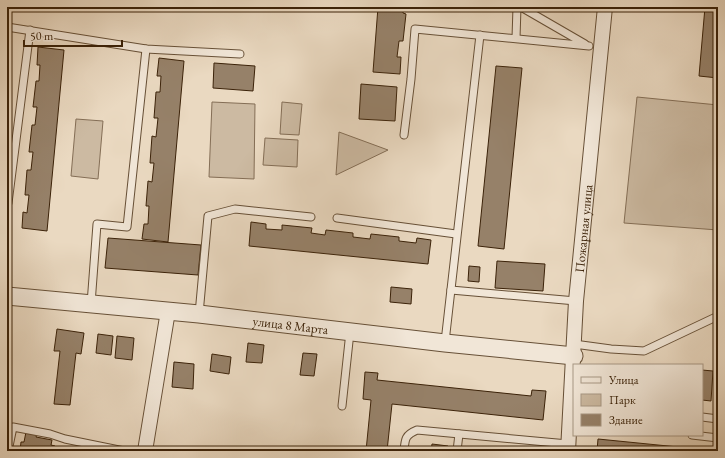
<svg xmlns="http://www.w3.org/2000/svg" width="725" height="458" font-family="'EB Garamond',serif">
<style>
.green{fill:#ccbaa2;stroke:#846e56}
.building{fill:#968169;stroke:#3b2209}
.lines{fill:none;stroke-linecap:round;stroke-linejoin:round}
.service-casing{stroke:#675037;stroke-width:9}
.minor-casing{stroke:#675037;stroke-width:16}
.tertiary-casing{stroke:#675037;stroke-width:19}
.service{stroke:#f1e6d7;stroke-width:7}
.minor{stroke:#f1e6d7;stroke-width:14}
.tertiary{stroke:#f1e6d7;stroke-width:17}
.labels{text-anchor:middle;stroke-width:4;stroke-linejoin:round;paint-order:stroke}
.street-label{font-size:13px;fill:#3b2209;stroke:#f1e6d7}
</style>
<rect width="100%" height="100%" fill="#ead9c1"/>
<filter id="stains"><feTurbulence type="fractalNoise" baseFrequency=".005" numOctaves="4"/><feColorMatrix values="0 0 0 0 .2 0 0 0 0 .09 0 0 0 0 .02 0 0 0 .5 -.17"/></filter>
<radialGradient id="worn" r=".72"><stop offset=".6" stop-color="#630" stop-opacity="0"/><stop offset="1" stop-color="#630" stop-opacity=".3"/></radialGradient>
<!-- green -->
<g class="green">
<path d="M637,97L718,105V230L624,223Z"/>
<path d="M212,102L255,104L254,179L209,177Z"/>
<path d="M282,102L302,104L299,135L280,134Z"/>
<path d="M76,119L103,121L98,179L71,176Z"/>
<path d="M339,132L388,150L336,175Z"/>
<path d="M265,138L298,140L297,167L263,165Z"/>
</g>
<!-- building -->
<g class="building">
<path d="M378,7H403V13L406,14L403,41H399L397,57H401L400,74L373,72Z"/>
<path d="M705,7H718V78L699,76Z"/>
<path d="M38,47L64,50L47,231L22,228L23,212L27,213L29,195H25L27,170H31L33,152H29L32,125H35L37,107H33L36,81H39L40,65H37Z"/>
<path d="M159,58L184,61L168,242L142,239L144,224H148L149,206H146L148,181L152,182L154,163H150L152,136L156,137L158,118H154L156,92H160L161,76H157Z"/>
<path d="M214,63L255,66L253,91L213,88Z"/>
<path d="M496,66L522,68L504,249L478,246Z"/>
<path d="M361,84L397,87L395,121L359,119Z"/>
<path d="M251,222L266,224V229L282,230V225L312,228L311,233L325,235L326,230L353,233V237L370,239L371,234L399,237V241L416,243L417,238L431,240L428,264L249,246Z"/>
<path d="M108,238L201,245L198,275L105,268Z"/>
<path d="M497,261L545,264L543,291L495,288Z"/>
<path d="M469,266L480,267L479,282L468,281Z"/>
<path d="M391,287L412,289L411,304L390,302Z"/>
<path d="M57,329L84,333L81,354L76,353L70,405L54,404L60,351H54Z"/>
<path d="M98,334L113,336L111,355L96,353Z"/>
<path d="M117,336L134,338L132,360L115,358Z"/>
<path d="M248,343L264,345L262,363L246,362Z"/>
<path d="M303,353L317,354L314,376L300,375Z"/>
<path d="M212,354L231,357L229,374L210,371Z"/>
<path d="M174,362L194,364L193,389L172,387Z"/>
<path d="M702,370L713,371L711,401L702,400Z"/>
<path d="M365,372L378,373L377,380L531,396L532,390L546,391L543,420L392,404L387,451H366L371,400L363,399Z"/>
<path d="M26,432L37,434L36,437L52,440L51,445L55,446L54,451H20L21,442H24Z"/>
<path d="M598,439L718,451H597Z"/>
<path d="M432,444L448,446V451H431Z"/>
</g>
<g class="lines">
<defs>
<g id="service">
<path d="M521,7L585,44"/>
<path d="M7,27L146,49L240,54"/>
<path d="M516,38L517,7"/>
<path d="M404,135L411,79L415,29L589,46"/>
<path d="M7,204L8,203L30,30"/>
<path d="M337,218L456,234"/>
<path d="M451,290L576,301"/>
<path d="M91,304L97,224L127,227L146,49"/>
<path d="M199,314L208,216L235,209L311,217"/>
<path d="M445,342L480,35"/>
<path d="M574,344L611,349L644,351L718,316"/>
<path d="M342,406L350,332"/>
<path d="M702,417L718,419"/>
<path d="M692,435L718,438"/>
<path d="M8,451L13,427L50,434L65,439L124,451"/>
<path d="M404,451C405,439 405,435 417,430L568,444"/>
<path d="M457,451L459,434"/>
</g>
<g id="minor">
<path d="M145,451L168,311"/>
<path id="s1" d="M568,451L576,301L605,7"/>
</g>
<g id="tertiary">
<path id="s2" d="M7,296L199,314L445,343L574,356"/>
</g>
</defs>
<!-- service casing -->
<use href="#service" class="service-casing"/>
<!-- minor casing -->
<use href="#minor" class="minor-casing"/>
<!-- tertiary casing -->
<use href="#tertiary" class="tertiary-casing"/>
<!-- service -->
<use href="#service" class="service"/>
<!-- minor -->
<use href="#minor" class="minor"/>
<!-- tertiary -->
<use href="#tertiary" class="tertiary"/>
</g>
<g class="labels">
<!-- street labels -->
<g class="street-label">
<text dy="5" stroke="none"><textPath href="#s1" startOffset="223">Пожарная улица</textPath></text>
<text dy="5" stroke="none"><textPath href="#s2" startOffset="285">улица 8 Марта</textPath></text>
</g>
</g>
<!-- margin -->
<rect width="725" height="458" fill="none" stroke="#ead9c1" stroke-width="24"/>
<rect x="8" y="8" width="709" height="442" fill="none" stroke="#3b2209" stroke-width="2"/>
<rect x="12" y="12" width="701" height="434" fill="none" stroke="#3b2209"/>
<!-- legend -->
<rect x="573" y="364" width="130" height="72" fill="#f1e6d7" stroke="#a89885"/>
<rect x="581" y="377" width="20" height="6" fill="#f1e6d7" stroke="#a89885"/>
<text x="609" y="384" font-size="12" fill="#3b2209">Улица</text>
<rect x="581" y="394" width="20" height="12" fill="#ccbaa2" stroke="#a89885"/>
<text x="609" y="404" font-size="12" fill="#3b2209">Парк</text>
<rect x="581" y="414" width="20" height="12" fill="#968169" stroke="#a89885"/>
<text x="609" y="424" font-size="12" fill="#3b2209">Здание</text>
<!-- scale -->
<path d="M24 40v6h98v-6" fill="none" stroke="#3b2209" stroke-width="2"/>
<text x="30" y="40" font-size="12" fill="#3b2209" stroke="#f1e6d7" stroke-width="3" paint-order="stroke">50 m</text>
<rect width="100%" height="100%" filter="url(#stains)"/>
<rect width="100%" height="100%" fill="url(#worn)"/>
</svg>
